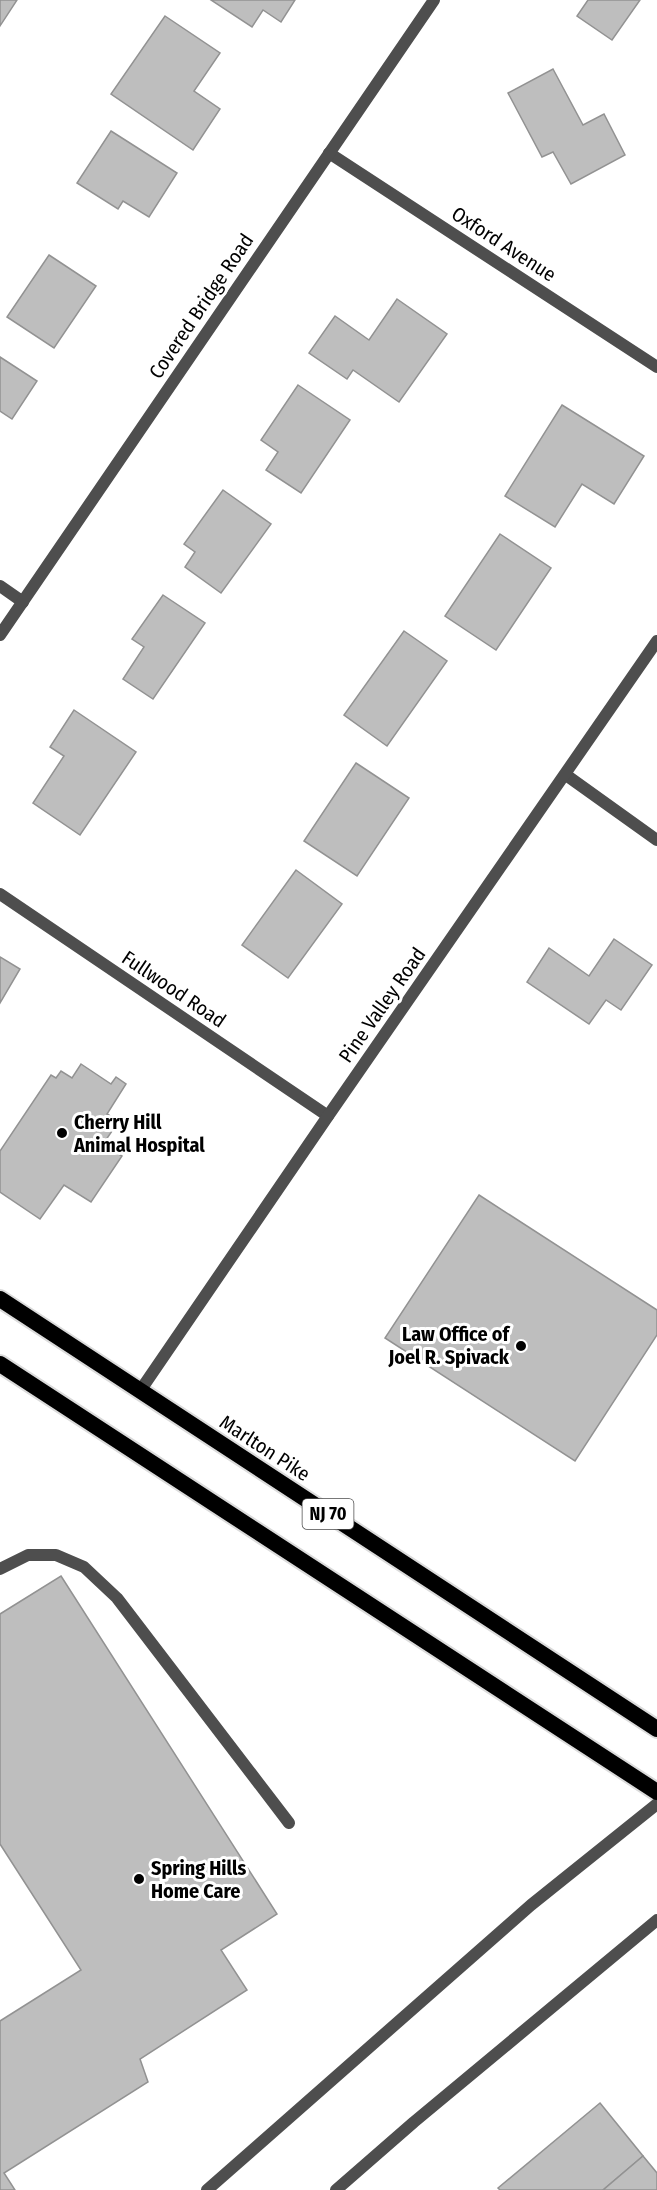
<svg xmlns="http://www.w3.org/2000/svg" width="657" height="2190" font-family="'Fira Sans Condensed',sans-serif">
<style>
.building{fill:#bebebe;stroke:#929292;stroke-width:1.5}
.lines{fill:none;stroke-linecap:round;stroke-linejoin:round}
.trunk-casing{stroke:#dbdbdb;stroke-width:20}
.service{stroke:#4e4e4e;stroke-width:12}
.minor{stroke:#4e4e4e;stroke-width:12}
.trunk{stroke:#000;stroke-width:16}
.poi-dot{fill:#000;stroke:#fff;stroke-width:2}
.labels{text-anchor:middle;stroke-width:6;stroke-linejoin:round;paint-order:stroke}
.shield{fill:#fff;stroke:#4c4c4c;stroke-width:1.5}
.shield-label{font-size:18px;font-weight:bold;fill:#000}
.street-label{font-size:20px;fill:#000;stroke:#fff}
.poi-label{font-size:20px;font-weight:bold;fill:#000;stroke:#fff;text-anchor:start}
</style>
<rect width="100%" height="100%" fill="#fff"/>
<!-- building -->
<g class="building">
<path d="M0,0H17L0,26Z"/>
<path d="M211,0H295L281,22L263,10L252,27Z"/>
<path d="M588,0H640L612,40L577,16Z"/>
<path d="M165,16L220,53L194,91L220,109L193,150L111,94Z"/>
<path d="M553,69L583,125L604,114L625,155L571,184L553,152L542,157L508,93Z"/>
<path d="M111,131L177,173L149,217L123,201L118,209L77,183Z"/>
<path d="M49,255L96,286L54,348L7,317Z"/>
<path d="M397,299L447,334L399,402L353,370L347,379L309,353L335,316L369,340Z"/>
<path d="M0,357L37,381L12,419L0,411Z"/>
<path d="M298,385L350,420L301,493L266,470L278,452L261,440Z"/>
<path d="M562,405L644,456L614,504L582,484L555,527L505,496Z"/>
<path d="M223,490L271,524L221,593L185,567L195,552L184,544Z"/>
<path d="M500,534L551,568L496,650L445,616Z"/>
<path d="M163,595L205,623L153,699L123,679L144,647L132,639Z"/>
<path d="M404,631L447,661L387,746L344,715Z"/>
<path d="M74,710L136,752L80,835L33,803L64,756L50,747Z"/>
<path d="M356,763L409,798L357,876L304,841Z"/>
<path d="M296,870L342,904L288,978L242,945Z"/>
<path d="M614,939L652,965L621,1010L606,1000L589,1024L527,982L549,948L589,976Z"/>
<path d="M0,957L20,969L0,1003Z"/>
<path d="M81,1064L111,1084L116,1077L126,1084L107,1114L119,1121L103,1144L122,1156L91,1202L64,1185L40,1219L0,1192V1151L51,1075L56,1078L61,1071L72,1078Z"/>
<path d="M479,1195L657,1310V1335L575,1461L385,1338Z"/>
<path d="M61,1576L277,1914L221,1950L247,1990L140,2059L148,2082L4,2173L15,2190H0V2021L81,1970L0,1844V1614Z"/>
<path d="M600,2103L643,2156L603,2190H500L498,2188Z"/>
<path d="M643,2156L657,2173V2190H603Z"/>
</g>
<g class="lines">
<defs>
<g id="trunk">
<path d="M0,1299L657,1729"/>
<path d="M0,1364L657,1792"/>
</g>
</defs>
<!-- trunk casing -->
<use href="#trunk" class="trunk-casing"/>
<!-- service -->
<g class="service">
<path d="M0,1569L28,1555H56L84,1567L117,1598L289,1823"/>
<path d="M207,2190L531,1905L657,1804"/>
<path d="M336,2190L414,2122L657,1920"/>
</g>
<!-- minor -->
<g class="minor">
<path d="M329,153L657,367"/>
<path d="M0,586L23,602"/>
<path d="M0,635L434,0"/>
<path d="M566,775L657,840"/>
<path d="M0,894L328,1116"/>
<path d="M140,1391L328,1116L657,641"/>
</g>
<!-- trunk -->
<use href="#trunk" class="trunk"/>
</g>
<!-- markers -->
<g class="poi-dot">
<circle cx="62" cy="1133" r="6"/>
<circle cx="521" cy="1346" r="6"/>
<circle cx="139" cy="1879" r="6"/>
</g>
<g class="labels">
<!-- shield labels -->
<rect class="shield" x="302.5" y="1499" width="51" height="30" rx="4.5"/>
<g class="shield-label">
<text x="328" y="1520">NJ 70</text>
</g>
<!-- street labels -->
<g class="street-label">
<text transform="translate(504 244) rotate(33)" y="7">Oxford Avenue</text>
<text transform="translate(201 306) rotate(-56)" y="7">Covered Bridge Road</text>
<text transform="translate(174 989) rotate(34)" y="7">Fullwood Road</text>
<text transform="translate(382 1005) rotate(-55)" y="7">Pine Valley Road</text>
<text transform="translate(265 1448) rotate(33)" y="7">Marlton Pike</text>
</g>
<!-- poi labels -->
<g class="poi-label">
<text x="74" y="1129">Cherry Hill<tspan x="74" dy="23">Animal Hospital</tspan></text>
<text x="509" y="1341" text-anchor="end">Law Office of<tspan x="509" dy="23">Joel R. Spivack</tspan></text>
<text x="151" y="1875">Spring Hills<tspan x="151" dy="23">Home Care</tspan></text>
</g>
</g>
</svg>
